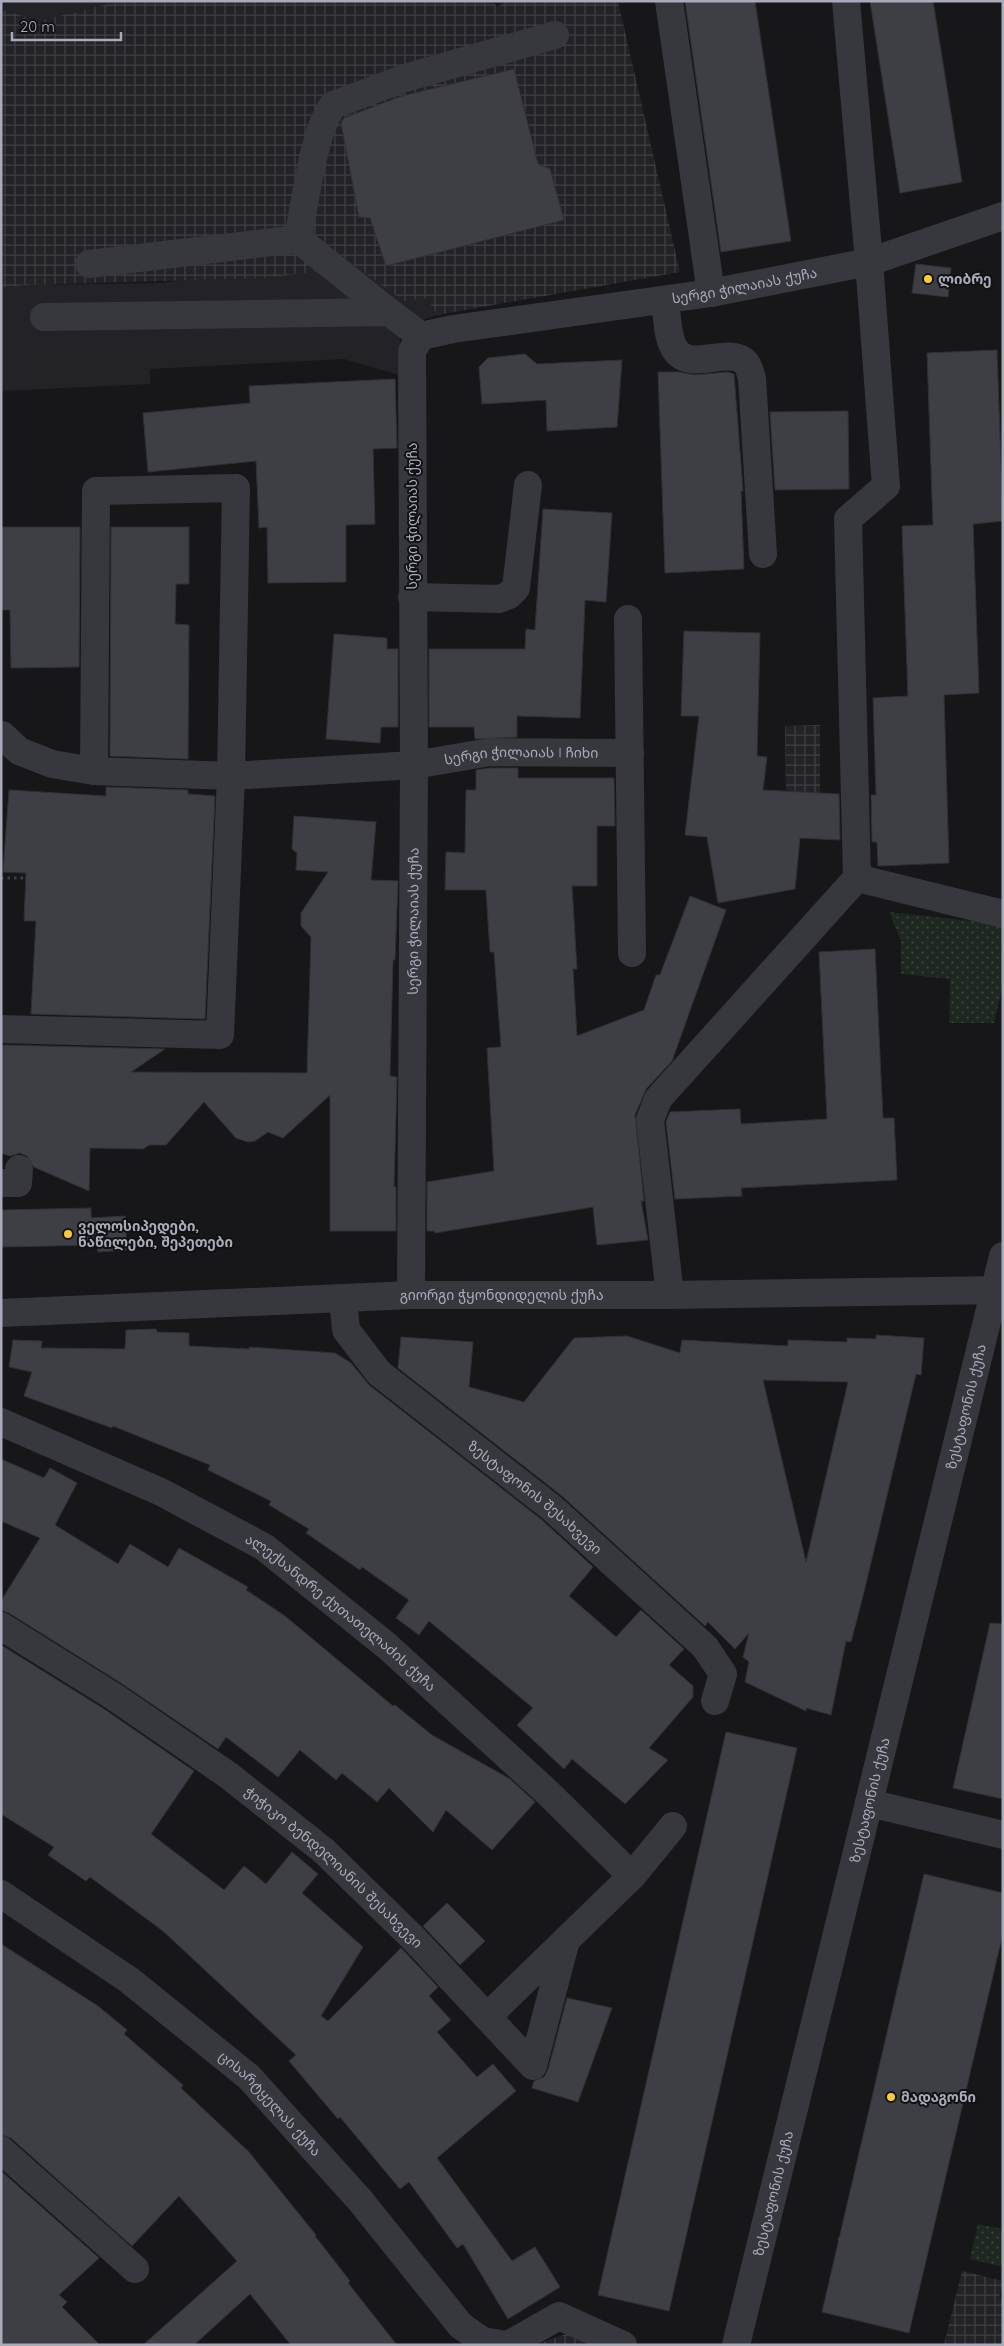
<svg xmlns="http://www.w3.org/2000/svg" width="1004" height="2346" font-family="Quicksand,'Noto Sans Georgian',sans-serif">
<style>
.built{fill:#232226}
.industrial{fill:url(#industrial-grid)}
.grass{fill:url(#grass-dots)}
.building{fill:#3e3f44;stroke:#313035;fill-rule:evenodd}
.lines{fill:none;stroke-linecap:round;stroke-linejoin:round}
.path{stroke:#3d3f45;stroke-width:3;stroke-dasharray:2.5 4;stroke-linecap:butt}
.minor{stroke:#37383e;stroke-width:28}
.poi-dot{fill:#ffcb29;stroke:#121214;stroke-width:2}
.labels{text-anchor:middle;stroke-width:4;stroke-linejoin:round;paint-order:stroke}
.poi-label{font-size:14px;font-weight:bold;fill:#a8abba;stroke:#121214;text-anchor:start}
.street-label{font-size:14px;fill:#a8abba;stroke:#121214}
</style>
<defs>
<pattern id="industrial-grid" width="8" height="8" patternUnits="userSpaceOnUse" patternTransform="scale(1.25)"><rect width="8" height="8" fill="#232226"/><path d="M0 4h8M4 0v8" fill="none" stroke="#403f43"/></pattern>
<pattern id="grass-dots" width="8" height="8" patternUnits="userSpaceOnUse" patternTransform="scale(1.25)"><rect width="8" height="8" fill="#1e2720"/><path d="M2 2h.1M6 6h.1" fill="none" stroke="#3c443e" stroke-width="1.8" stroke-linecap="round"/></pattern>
</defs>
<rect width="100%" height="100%" fill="#171719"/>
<!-- built -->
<g class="built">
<path d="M1,1H120L39,21L1,9Z"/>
<path d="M338,254L427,298L437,315L411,324L400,340L399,375L344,359L150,369V384L1,391V288L25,285L163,283Z"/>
</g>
<!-- industrial -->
<g class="industrial">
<path d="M120,1H493L497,7L506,1H618L680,272L437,315L427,298L404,301L338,254L319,271L265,278L25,285L1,288V9L39,21Z"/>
<path d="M820,725V794H786L785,726Z"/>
<path d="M962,2271L1003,2281L999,2298L1003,2299V2345H944Z"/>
<path d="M578,2330L583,2345H535Z"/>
</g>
<!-- grass -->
<g class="grass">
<path d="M889,912L999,924L1003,927V984L994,1023H949L950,979L901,974V941Z"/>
<path d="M978,2224L1003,2229V2267L970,2259Z"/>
</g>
<!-- building -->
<g class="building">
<path d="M685,1H755L791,241L721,252Z"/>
<path d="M870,1H933L962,182L900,193Z"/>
<path d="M514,69L538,164L550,169L564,220L386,266L370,218L359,217L341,123L344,118L402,96Z"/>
<path d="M916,264L951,268L948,297L912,293Z"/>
<path d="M997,350L1003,521L973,524L979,693L944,695L949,863L878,866L877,842H872L871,795H876L873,698L908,696L902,526L933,525L927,353Z"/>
<path d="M525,354L537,364L622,360L617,427L547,431L546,400L482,404L479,367L488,358Z"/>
<path d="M658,372H679L695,375L727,372L734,374L743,491H741L744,569L665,573Z"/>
<path d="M395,379L397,448L373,449L375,524L346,525V582L268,583L267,527L259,528L256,461L148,472L143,413L250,403L249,386Z"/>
<path d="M848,411L849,489L775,490L770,412Z"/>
<path d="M543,509L612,513L606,602L585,600L580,718L517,716V737L475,739L474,727H429V649H525L526,629L535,630Z"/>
<path d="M1,527H80L79,667L11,668L10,610H1Z"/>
<path d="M111,527H189V584H176L175,624L189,625L188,759L110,756Z"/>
<path d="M684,631L760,633L757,756L767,757L763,790L839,794L840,840L800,838L795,889L718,903L707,837L685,835L699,716H681Z"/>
<path d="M334,634L387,638V649H398V727H381L380,743L326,739Z"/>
<path d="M491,768H518V778H614L615,826H597V886H572L577,969H573L577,1036L644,1010L656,975H660L690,896L726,910L672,1061L646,1089L635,1115L644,1201H641L648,1240L597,1245L593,1207L435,1233L434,1231H427V1182L494,1171L487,1048L501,1047L494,952H490L486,890H445L446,852L465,853L466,790H476V770Z"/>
<path d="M106,787L188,790V794L215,796L205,1019L31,1014L36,921H24L26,873L3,872L9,790L106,796Z"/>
<path d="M294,816L376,822L371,880L398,881L395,960H393L390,1076L397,1077L394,1187H396V1231H330V1095L283,1138L268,1132L255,1141L248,1142L236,1138L204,1102L166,1145H149L143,1149L90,1148L89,1191L34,1167L27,1156L20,1153L10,1156L1,1153V1045L165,1049L131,1072L307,1073L311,937L301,926V913L328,872L296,870L297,853L292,849Z"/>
<path d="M875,949L883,1118H894L897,1180L741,1188L742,1196L675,1199L666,1122L670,1112L740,1109L741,1124L827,1119L819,952Z"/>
<path d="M91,1208V1218L125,1216L127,1250L98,1252L97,1245L1,1247V1210Z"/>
<path d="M156,1329L157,1332L189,1333V1346L249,1349V1347L335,1353L351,1363L369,1385L542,1520L593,1567L569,1596L616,1637L641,1610L684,1649L669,1665L693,1686V1697L649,1748L668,1760L625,1804L572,1759L564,1769L517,1725L533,1708L429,1621L419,1635L396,1618L409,1600L362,1567L360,1570L306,1533L309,1529L269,1505L271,1501L208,1470L210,1465L113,1426L112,1428L24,1396L32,1372L9,1367L13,1340L42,1341L41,1348L125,1349L126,1330Z"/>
<path d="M876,1335L924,1338L921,1375L916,1374L864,1592L851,1642L846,1641L831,1715L806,1708V1711L745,1682L749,1662L743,1657L749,1633L735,1649L708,1622L705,1626L562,1496L398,1368L401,1337L473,1342L469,1387L524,1402L574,1338L627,1336L680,1353L682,1340L788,1346V1340L847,1342V1338L876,1339ZM763,1380L848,1382L806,1562Z"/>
<path d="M1,1459L44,1478L50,1468L77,1483L55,1525L118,1564L130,1544L168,1567L179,1548L248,1587L246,1590L285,1616L393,1706L395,1705L432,1735L510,1779L535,1802L492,1850L446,1810L433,1832L389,1788L377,1802L342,1773L336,1780L300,1750L278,1777L226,1737L218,1749L121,1683L9,1613L1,1610V1601L40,1538L1,1521Z"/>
<path d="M990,1623L1003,1624V1799L953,1788Z"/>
<path d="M1,1645L104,1709L194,1771L151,1834L224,1890L244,1866L266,1884L292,1852L318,1874L302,1893L363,1947L321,2016L328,2021L401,1948L438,1987L429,1996L451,2020L437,2032L477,2077L493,2064L516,2091L437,2158L512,2261L535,2247L560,2287L508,2319L463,2244L457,2248L409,2182L400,2189L340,2117L338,2119L289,2061L296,2055L163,1931L90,1877L86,1881L48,1855L54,1847L1,1814Z"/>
<path d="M726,1732L797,1748L669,2311L598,2295Z"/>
<path d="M924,1874L1003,1893V1933L909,2333L822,2312Z"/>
<path d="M447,1903L485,1941L460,1965L423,1926Z"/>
<path d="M1,1944L98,2006L127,2030L124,2034L183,2085L181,2088L249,2152L316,2235L315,2236L350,2281L348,2283L397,2345H291L250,2294L194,2345H143L237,2261L179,2196L132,2246L11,2138L1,2135Z"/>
<path d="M567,1998L612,2008L578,2102L532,2088L534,2081L544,2077L548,2070Z"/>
<path d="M1,2171L99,2258L59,2295L67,2302L62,2307L100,2345H1Z"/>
</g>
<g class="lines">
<!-- path -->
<g class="path">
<path d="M1,878H93V804"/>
<path d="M636,1539L665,1507L670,1511"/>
<path d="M903,1968L990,1988"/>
<path d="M838,2239L928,2254"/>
</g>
<!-- minor -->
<g class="minor">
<path d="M669,1L711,293"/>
<path d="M846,1L869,262L886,486L848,519L857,878L1003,914"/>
<path d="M298,239C305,203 313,133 333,105L405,78L555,35"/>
<path d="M89,264L298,239L389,312"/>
<path d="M665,300C667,314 667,334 673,346C687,375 726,346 744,361C749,365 750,373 752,378L763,554"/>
<path d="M44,317L389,312L421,336"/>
<path d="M412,597L499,599L509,595L516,588L528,485"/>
<path d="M628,619L632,953"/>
<path id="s1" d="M2,735L19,751L52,764L94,771L231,776L414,765L490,752L630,753"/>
<path d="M1,1029L220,1035L231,776L236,488L96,491L94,771"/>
<path d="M1,1183H18L19,1169"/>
<path id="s2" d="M411,1295L414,765L412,351L421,336L453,329L711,293L869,262L1003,216"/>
<path d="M670,1295L650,1120L658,1099L857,878"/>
<path id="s3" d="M343,1299L346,1330L379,1373L552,1508L705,1647L723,1674L715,1701"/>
<path id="s4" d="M1,1313L411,1295H670L1003,1290"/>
<path id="s5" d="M1,1422L161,1492L264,1547L387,1646L547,1792L632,1876"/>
<path id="s6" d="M1,1626L113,1696L228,1775L324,1851L415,1940L533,2066L566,1940"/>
<path d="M869,1803L1003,1835"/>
<path id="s7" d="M1,1894L129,1980L249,2077L359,2199L461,2326L483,2341L506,2345"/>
<path d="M487,2017L632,1876L673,1826"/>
<path d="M1,2150L135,2269"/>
<path d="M508,2345L559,2316L623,2345"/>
<path id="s8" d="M736,2345L1003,1256"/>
</g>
</g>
<!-- markers -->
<g class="poi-dot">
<circle cx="928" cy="279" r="5"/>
<circle cx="68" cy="1234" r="5"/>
<circle cx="891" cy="2097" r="5"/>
</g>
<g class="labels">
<!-- poi labels -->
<g class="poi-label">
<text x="938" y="284">ლიბრე</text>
<text x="78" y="1231">ველოსიპედები,<tspan x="78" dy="16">ნაწილები, შეპეთები</tspan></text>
<text x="901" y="2102">მადაგონი</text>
</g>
<!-- street labels -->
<g class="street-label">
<text dy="5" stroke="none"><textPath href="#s2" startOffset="1289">სერგი ჭილაიას ქუჩა</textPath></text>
<text transform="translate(412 516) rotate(-90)" y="5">სერგი ჭილაიას ქუჩა</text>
<text dy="5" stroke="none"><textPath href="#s1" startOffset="530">სერგი ჭილაიას I ჩიხი</textPath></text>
<text dy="5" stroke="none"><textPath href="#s2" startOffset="374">სერგი ჭილაიას ქუჩა</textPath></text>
<text dy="5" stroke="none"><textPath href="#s4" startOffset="501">გიორგი ჭყონდიდელის ქუჩა</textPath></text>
<text dy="5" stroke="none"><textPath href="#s8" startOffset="966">ზესტაფონის ქუჩა</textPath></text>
<text dy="5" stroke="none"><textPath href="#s3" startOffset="285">ზესტაფონის შესახვევი</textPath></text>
<text dy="5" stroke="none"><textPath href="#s5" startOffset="392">ალექსანდრე ქუთათელაძის ქუჩა</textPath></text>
<text dy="5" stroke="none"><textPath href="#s8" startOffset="561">ზესტაფონის ქუჩა</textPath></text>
<text dy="5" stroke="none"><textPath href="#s6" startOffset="412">ჭიჭიკო ბენდელიანის შესახვევი</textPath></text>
<text dy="5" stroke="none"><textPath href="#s7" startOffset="342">ცისარტყელას ქუჩა</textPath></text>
<text dy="5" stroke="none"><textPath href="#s8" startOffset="156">ზესტაფონის ქუჩა</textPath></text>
</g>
</g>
<!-- border -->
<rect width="1004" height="2346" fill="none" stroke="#a8abba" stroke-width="5"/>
<!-- scale -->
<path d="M12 32v8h109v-8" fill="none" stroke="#a8abba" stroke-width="2.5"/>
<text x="20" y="32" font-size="15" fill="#a8abba" stroke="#121214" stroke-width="4" paint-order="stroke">20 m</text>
</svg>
